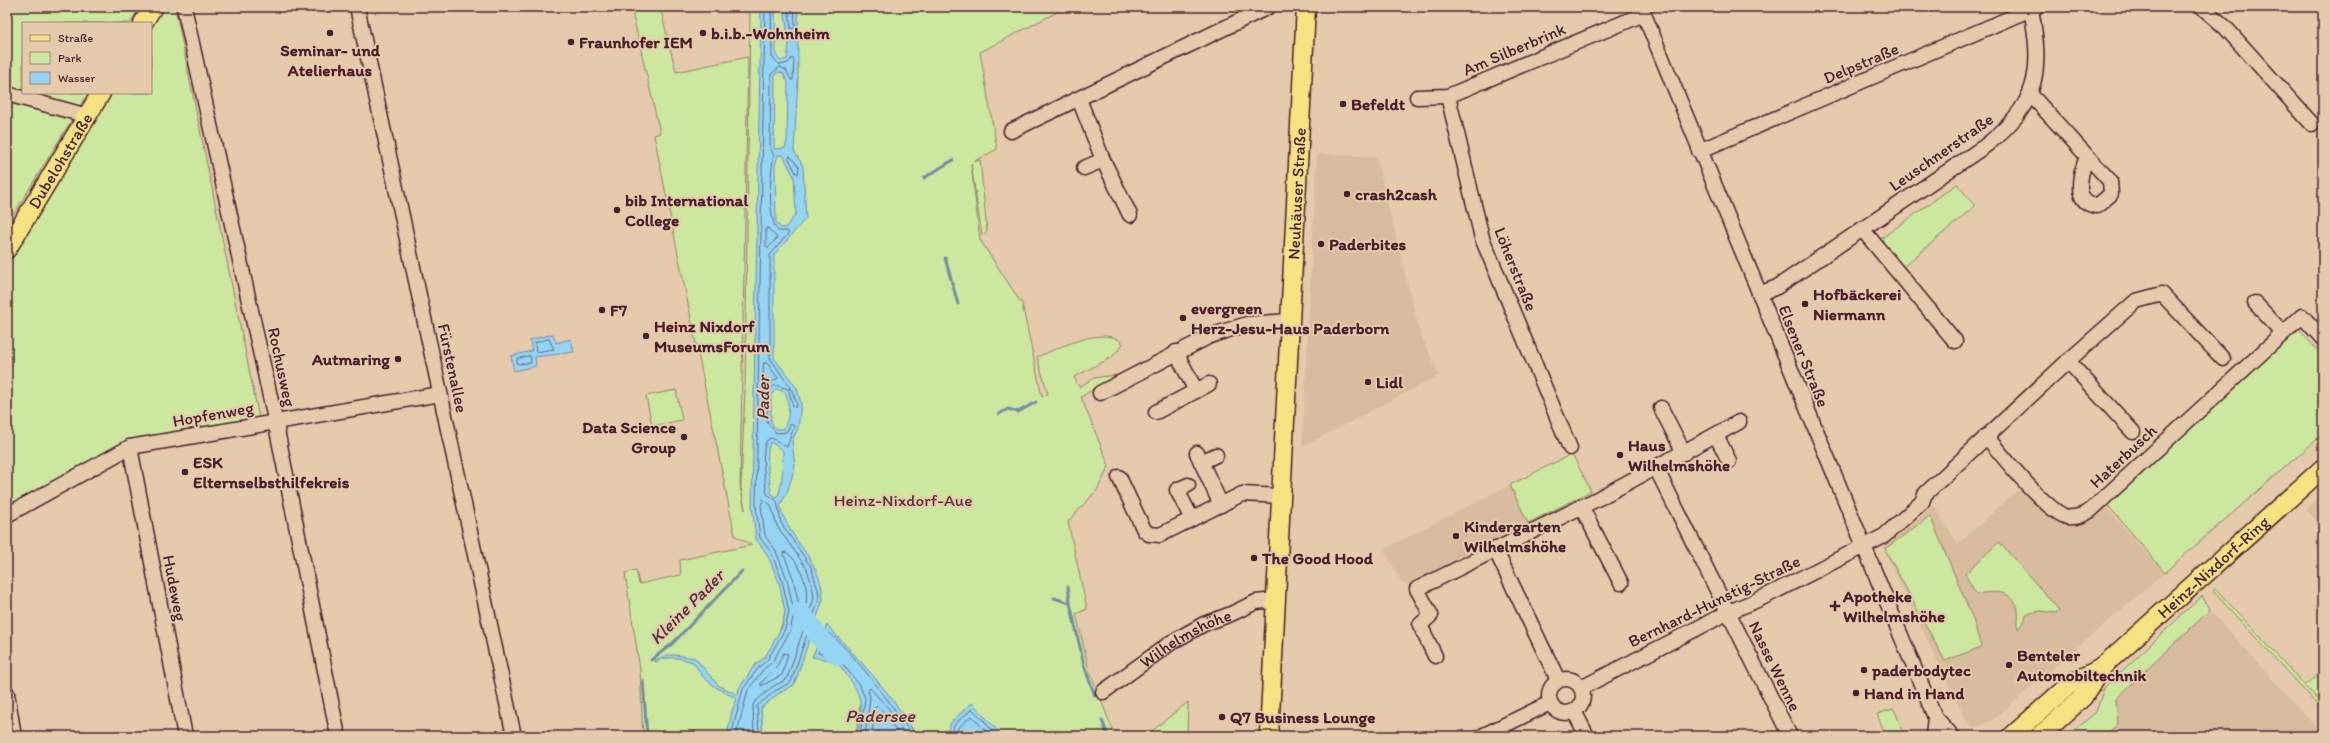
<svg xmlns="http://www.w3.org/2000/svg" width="2330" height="743" font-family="Itim,sans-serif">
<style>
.built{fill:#d9bb9e;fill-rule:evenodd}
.green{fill:#cce89f;stroke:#8b8465}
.water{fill:#94d5f5;stroke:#768ca4;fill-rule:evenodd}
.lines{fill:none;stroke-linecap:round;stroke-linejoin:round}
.shore{stroke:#68687c;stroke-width:1}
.stream{stroke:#768ca4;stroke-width:3}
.river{stroke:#94d5f5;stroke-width:19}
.minor-casing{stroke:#4a1f2b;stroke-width:17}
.major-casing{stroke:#4a1f2b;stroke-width:21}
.minor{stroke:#e5caac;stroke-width:14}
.major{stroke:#f7e281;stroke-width:18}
.poi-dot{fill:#4a1f2b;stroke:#e5caac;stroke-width:1.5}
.labels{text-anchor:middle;stroke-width:4;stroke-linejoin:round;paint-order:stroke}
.poi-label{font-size:17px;font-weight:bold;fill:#4a1f2b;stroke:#e5caac;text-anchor:start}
.street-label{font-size:17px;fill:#4a1f2b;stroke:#e5caac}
.park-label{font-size:17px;fill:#573337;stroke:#e5caac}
.water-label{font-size:18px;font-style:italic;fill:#51313f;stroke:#e5caac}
</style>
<rect width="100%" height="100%" fill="#e5caac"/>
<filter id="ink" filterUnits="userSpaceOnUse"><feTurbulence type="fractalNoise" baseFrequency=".025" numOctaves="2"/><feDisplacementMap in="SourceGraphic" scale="8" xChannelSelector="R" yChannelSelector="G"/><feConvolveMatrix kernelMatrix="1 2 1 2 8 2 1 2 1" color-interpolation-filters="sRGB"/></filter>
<g filter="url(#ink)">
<!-- built -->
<g class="built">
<path d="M1317,154L1376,157L1420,333L1439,375L1302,447Z"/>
<path d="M1510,485L1528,524L1406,585L1402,583L1384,549Z"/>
<path d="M2022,486L2041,509L2067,522H2085L2105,506L2164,573L1994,719L1975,728L1968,724L1883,548L1934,505L1958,544ZM1930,517L1973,619L1980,647L1885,549ZM1965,574L2058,610L2040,611L2026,614L2017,628L2019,619L2015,602L2008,595L1999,592L1990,591L1977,594Z"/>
<path d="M2323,494V528L2306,509Z"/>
<path d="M2210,610L2323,735V736H2104L2118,724L2116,699Z"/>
</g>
<!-- green -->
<g class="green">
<path d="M7,7H140L130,23H23V93H88L7,225Z"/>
<path d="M160,7L175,8L259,418L130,440L7,508V260L108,93H151V23Z"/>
<path d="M631,7H660L676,72L748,57L740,486L745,510L741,488L745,389L750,7H1067L980,52L997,149L973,162L980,160L987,232L982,236L971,164L980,240L1022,304L1042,397L1048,394L1037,357C1057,349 1107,323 1123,344L1112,357L1074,377L1079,387L1094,378L1116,375L1081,397L1109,466L1097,490L1068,522L1087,609L1076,614L1089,670L1115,736H999L1000,733L916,736L906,718L861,697L856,736H763L761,708L778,694L794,685L801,664L785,612C782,627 775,645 765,657C762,660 758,662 756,665C740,687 732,710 727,736H643L640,669L625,573L636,570L639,584L681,575L680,560L752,545L735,536L654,135L660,133Z"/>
<path d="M1957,184L1975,206L1902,268L1879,240Z"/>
<path d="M2297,328L2323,356V434L2165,572L2105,502Z"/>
<path d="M676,390L682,420L652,426L646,396Z"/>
<path d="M1572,454L1591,491L1528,523L1510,485Z"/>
<path d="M1930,516L1973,619L1981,647L1945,661L1885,549Z"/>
<path d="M1999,542L2059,610L2056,613L2040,611L2026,614L2025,620L2018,629C2017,625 2019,617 2018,611C2014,589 1994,591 1977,594L1975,592L1965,574Z"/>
<path d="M2216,589L2318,700L2305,686L2323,670V711L2213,591Z"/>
<path d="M2202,596L2210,610L2116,699L2118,724L2104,736H2068L2096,712L2104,688Z"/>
<path d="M1188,702L1187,736H1146L1148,734Z"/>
<path d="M1893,709L1895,711L1905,736H1886L1877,714Z"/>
</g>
<!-- water -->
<g class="water">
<path d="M761,7H775L776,55L780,61L787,59L789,46L784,7H798V80L794,151L803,166L806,218L774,255V358L797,388L801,404L798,428L792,441L795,466L788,490L780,506C790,543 821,558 823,599L794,685L778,694L761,708L763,736H727L732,711L737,699L717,688L703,677L693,662C679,658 668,655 655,662V660L668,655H676L695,658L718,685L738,695L739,688L755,665L765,657L782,627L785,612L779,582L767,554L756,539L752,506ZM779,72L783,73L788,83L787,141L785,148L774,149L775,74ZM778,155H783L794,177L796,214L786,227L781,228L776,222L775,166ZM776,389L785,392C790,406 790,415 784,429H776L771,422V395ZM771,442L783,451L782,479L779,494L776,497L771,493C770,481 764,451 771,442Z"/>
<path d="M553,334L556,343L571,339L574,352L535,357L536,366L514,371L511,356L532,351L530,340Z"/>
<path d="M827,625C859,660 893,694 916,736H856C868,700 857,688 836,661L812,657Z"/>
<path d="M972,703L1000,733L999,736H945L952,721Z"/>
</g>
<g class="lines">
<!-- shore -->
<g class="shore">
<path d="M788,7L791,28L793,29L795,27L794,7"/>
<path d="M790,156L799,167L798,174L796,173L789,159Z"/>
<path d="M768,228L777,238L768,248L766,246V229Z"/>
<path d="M549,339L554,349L536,352L535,343Z"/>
<path d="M530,356L531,363L517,364V359Z"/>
<path d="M764,363H767L778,378L765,387L763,385Z"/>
<path d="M791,388L797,404L795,408L793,406L789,391Z"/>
<path d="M785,552C801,559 813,596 803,611L800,609L793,578L784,555Z"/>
<path d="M784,653L788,654L782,675L761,686V683L777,666Z"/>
<path d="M731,736L743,689L759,667L768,659L785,629L789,612L782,580L771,552L760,538L756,505L765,7"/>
<path d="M736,736L748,690L763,670L773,661L790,631L794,613L787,579L775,549L765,536L761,505L763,499L771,505L777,526L807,569L813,590L814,598L787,679L772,687L753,704L754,736"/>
<path d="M759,736L757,706L775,691L791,682L819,599L818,590L811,567L781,523L777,501L767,494C765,481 760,451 767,440L772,438L787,447L794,426L791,424L786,432L776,433L767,422L768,392L775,385L788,389L790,387L770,358V255L789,233L787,231H778C767,219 770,171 774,155L770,148L771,74L780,67L786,70L791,80H793L794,60L792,58L788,63L780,65L772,57L771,7"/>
<path d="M860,736L865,698L860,686L838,658L818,653L828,633C844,640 902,717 912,736"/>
<path d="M865,736L870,698L868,690L870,688L889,709L906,736"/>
<path d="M872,736L875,707L877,706L885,713L899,736"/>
<path d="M949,736L955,724L972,709L984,720L995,736"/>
<path d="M954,736L959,727L972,716L990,736"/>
</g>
<!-- stream -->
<g class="stream">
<path d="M924,178L953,160"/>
<path d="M945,258L958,304"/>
<path d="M999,414L1008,409L1018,412L1036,402"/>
<path d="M1068,587L1070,603"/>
<path d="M1054,598L1070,603L1084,665L1095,696"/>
<path d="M651,660L672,644L742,571"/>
<path d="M643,680L647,736"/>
<path d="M1102,720L1108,736"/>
</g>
<!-- river -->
<path class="river" d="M800,611L820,638L838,656"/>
<defs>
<g id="minor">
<path d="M184,7L273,410L338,736"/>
<path d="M357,7L514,736"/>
<path d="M1641,7L1916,672L1935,717L1952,736"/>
<path d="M2202,7L2225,27L2312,124"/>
<path d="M7,94L88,116"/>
<path d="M2030,94L2110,181L2111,194L2097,206C2071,204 2081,171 2087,157"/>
<path d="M1448,96L1482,238L1570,448"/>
<path d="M1417,97L1448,96L1644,14"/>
<path d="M1079,99L1103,160L1130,215"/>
<path d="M1011,131L1268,7"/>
<path d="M1699,151L2036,7"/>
<path d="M1084,168L1103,160"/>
<path d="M1862,229L1955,341"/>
<path d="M1759,294L1777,287L1985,146C2038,105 2043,73 2031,9"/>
<path d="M2255,303L2283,333"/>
<path d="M1176,352L1196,391"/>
<path d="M2068,361L2133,432"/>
<path d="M1100,393L1210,336L1247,324L1289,321"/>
<path d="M1661,408L1684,453"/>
<path d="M1156,412L1209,384"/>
<path d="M1716,435L1729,461"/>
<path d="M1986,436C2001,454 2048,514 2068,517C2077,518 2084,515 2091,510L2302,316L2323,339"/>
<path d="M130,447L185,736"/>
<path d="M1197,453L1221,505"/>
<path d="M1201,462L1216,455"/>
<path d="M1656,468L1790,736"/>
<path d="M1119,477L1144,530L1149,534L1160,535L1242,494L1282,496"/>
<path d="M1188,485L1177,490L1192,519"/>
<path d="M1581,506L1621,583"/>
<path d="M7,515L130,447L440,394"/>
<path d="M1495,549L1558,680"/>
<path d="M1435,656L1420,625L1431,615L1417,589L1599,498L1739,422"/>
<circle cx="1566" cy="696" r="17"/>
<path d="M1581,688L1729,612L1762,598L1884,536L1922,502L1925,494L2068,361L2136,301L2162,294L2223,359"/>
<path id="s1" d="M1103,692L1172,642L1204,624L1231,614L1256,602L1275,600"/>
<path d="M7,693L14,736"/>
<path d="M1574,711L1587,736"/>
<path d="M1482,736L1550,703"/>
<path d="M1933,736L1935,717"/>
</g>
<g id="major">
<path d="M143,23L153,7"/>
<path id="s2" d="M7,249L101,93"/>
<path id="s3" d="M1269,736L1306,7"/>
<path d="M2012,736L2069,685L2101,668"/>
<path id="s4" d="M2040,736L2083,697L2103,666L2323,468"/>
</g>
</defs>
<!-- minor casing -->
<use href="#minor" class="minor-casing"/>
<!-- major casing -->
<use href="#major" class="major-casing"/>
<!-- minor -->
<use href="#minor" class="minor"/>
<!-- major -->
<use href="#major" class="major"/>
</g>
</g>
<!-- markers -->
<g class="poi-dot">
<circle cx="330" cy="33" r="4"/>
<circle cx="703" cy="33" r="4"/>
<circle cx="571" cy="42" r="4"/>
<circle cx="1343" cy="104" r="4"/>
<circle cx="1347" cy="194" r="4"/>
<circle cx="617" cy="210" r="4"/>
<circle cx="1321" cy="244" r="4"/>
<circle cx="1805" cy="304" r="4"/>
<circle cx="602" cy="310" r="4"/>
<circle cx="1183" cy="318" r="4"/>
<circle cx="646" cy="336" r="4"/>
<circle cx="398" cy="359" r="4"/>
<circle cx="1368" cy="382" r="4"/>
<circle cx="684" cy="437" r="4"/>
<circle cx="1620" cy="455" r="4"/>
<circle cx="185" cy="472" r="4"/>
<circle cx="1456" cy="536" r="4"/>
<circle cx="1254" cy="558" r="4"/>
<path d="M1833 600h4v4h4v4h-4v4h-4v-4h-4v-4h4z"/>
<circle cx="2009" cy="665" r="4"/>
<circle cx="1864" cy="670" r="4"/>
<circle cx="1856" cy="693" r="4"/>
<circle cx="1222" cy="717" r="4"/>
</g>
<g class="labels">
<!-- poi labels -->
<g class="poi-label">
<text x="711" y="39">b.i.b.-Wohnheim</text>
<text x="579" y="48">Fraunhofer IEM</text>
<text x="330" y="56" text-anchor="middle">Seminar- und<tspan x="330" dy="20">Atelierhaus</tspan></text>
<text x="1351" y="110">Befeldt</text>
<text x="1355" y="200">crash2cash</text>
<text x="625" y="206">bib International<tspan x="625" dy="20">College</tspan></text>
<text x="1329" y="250">Paderbites</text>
<text x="1813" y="300">Hofbäckerei<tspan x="1813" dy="20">Niermann</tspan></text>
<text x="1191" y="314">evergreen<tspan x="1191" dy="20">Herz-Jesu-Haus Paderborn</tspan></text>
<text x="610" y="316">F7</text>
<text x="654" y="332">Heinz Nixdorf<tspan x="654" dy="20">MuseumsForum</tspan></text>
<text x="390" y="365" text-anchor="end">Autmaring</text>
<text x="1376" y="388">Lidl</text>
<text x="676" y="433" text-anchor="end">Data Science<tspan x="676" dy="20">Group</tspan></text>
<text x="1628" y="451">Haus<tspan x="1628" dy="20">Wilhelmshöhe</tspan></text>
<text x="193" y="468">ESK<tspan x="193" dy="20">Elternselbsthilfekreis</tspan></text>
<text x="1464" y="532">Kindergarten<tspan x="1464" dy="20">Wilhelmshöhe</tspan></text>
<text x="1262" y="564">The Good Hood</text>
<text x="1843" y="602">Apotheke<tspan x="1843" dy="20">Wilhelmshöhe</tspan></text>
<text x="2017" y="661">Benteler<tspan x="2017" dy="20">Automobiltechnik</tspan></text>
<text x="1872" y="676">paderbodytec</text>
<text x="1864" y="699">Hand in Hand</text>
<text x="1230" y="723">Q7 Business Lounge</text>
</g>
<!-- street labels -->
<g class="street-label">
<text transform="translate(1514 49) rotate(-23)" y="6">Am Silberbrink</text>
<text transform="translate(1861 63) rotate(-23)" y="6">Delpstraße</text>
<text transform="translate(1941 152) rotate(-35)" y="6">Leuschnerstraße</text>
<text dy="6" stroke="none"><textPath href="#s2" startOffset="103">Dubelohstraße</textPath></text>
<text dy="6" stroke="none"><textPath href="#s3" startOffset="543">Neuhäuser Straße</textPath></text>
<text transform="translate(1516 269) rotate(68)" y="6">Löherstraße</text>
<text transform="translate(1804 356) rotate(68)" y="6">Elsener Straße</text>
<text transform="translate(282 367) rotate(78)" y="6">Rochusweg</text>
<text transform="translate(453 368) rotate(78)" y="6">Fürstenallee</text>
<text transform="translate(213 414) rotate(-10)" y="6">Hopfenweg</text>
<text transform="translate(2123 456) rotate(-43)" y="6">Haterbusch</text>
<text dy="6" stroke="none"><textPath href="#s4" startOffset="243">Heinz-Nixdorf-Ring</textPath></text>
<text transform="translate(175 588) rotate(79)" y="6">Hudeweg</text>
<text transform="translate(1714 601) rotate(-26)" y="6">Bernhard-Hunstig-Straße</text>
<text dy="6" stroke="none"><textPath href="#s1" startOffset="99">Wilhelmshöhe</textPath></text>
<text transform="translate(1775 666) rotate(64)" y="6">Nasse Wenne</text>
</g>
<!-- park labels -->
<g class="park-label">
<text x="903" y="506">Heinz-Nixdorf-Aue</text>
</g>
<!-- water labels -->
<g class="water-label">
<text transform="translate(763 398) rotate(-89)" y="6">Pader</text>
<text transform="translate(687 607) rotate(-45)" y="6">Kleine Pader</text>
<text x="880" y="722">Padersee</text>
</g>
</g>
<!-- margin -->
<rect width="2330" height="743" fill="none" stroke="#e5caac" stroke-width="24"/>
<rect x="12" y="12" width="2306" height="719" fill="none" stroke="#4a1f2b" stroke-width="1.5" filter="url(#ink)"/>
<!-- legend -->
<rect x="22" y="22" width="130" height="72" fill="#e5caac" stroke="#a78678"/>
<rect x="30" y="35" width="20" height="6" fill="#f7e281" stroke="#a78678"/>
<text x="58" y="42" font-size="12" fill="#4a1f2b">Straße</text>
<rect x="30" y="52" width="20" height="12" fill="#cce89f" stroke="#a78678"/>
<text x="58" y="62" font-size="12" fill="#4a1f2b">Park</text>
<rect x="30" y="72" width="20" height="12" fill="#94d5f5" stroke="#a78678"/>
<text x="58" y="82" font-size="12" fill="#4a1f2b">Wasser</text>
</svg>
